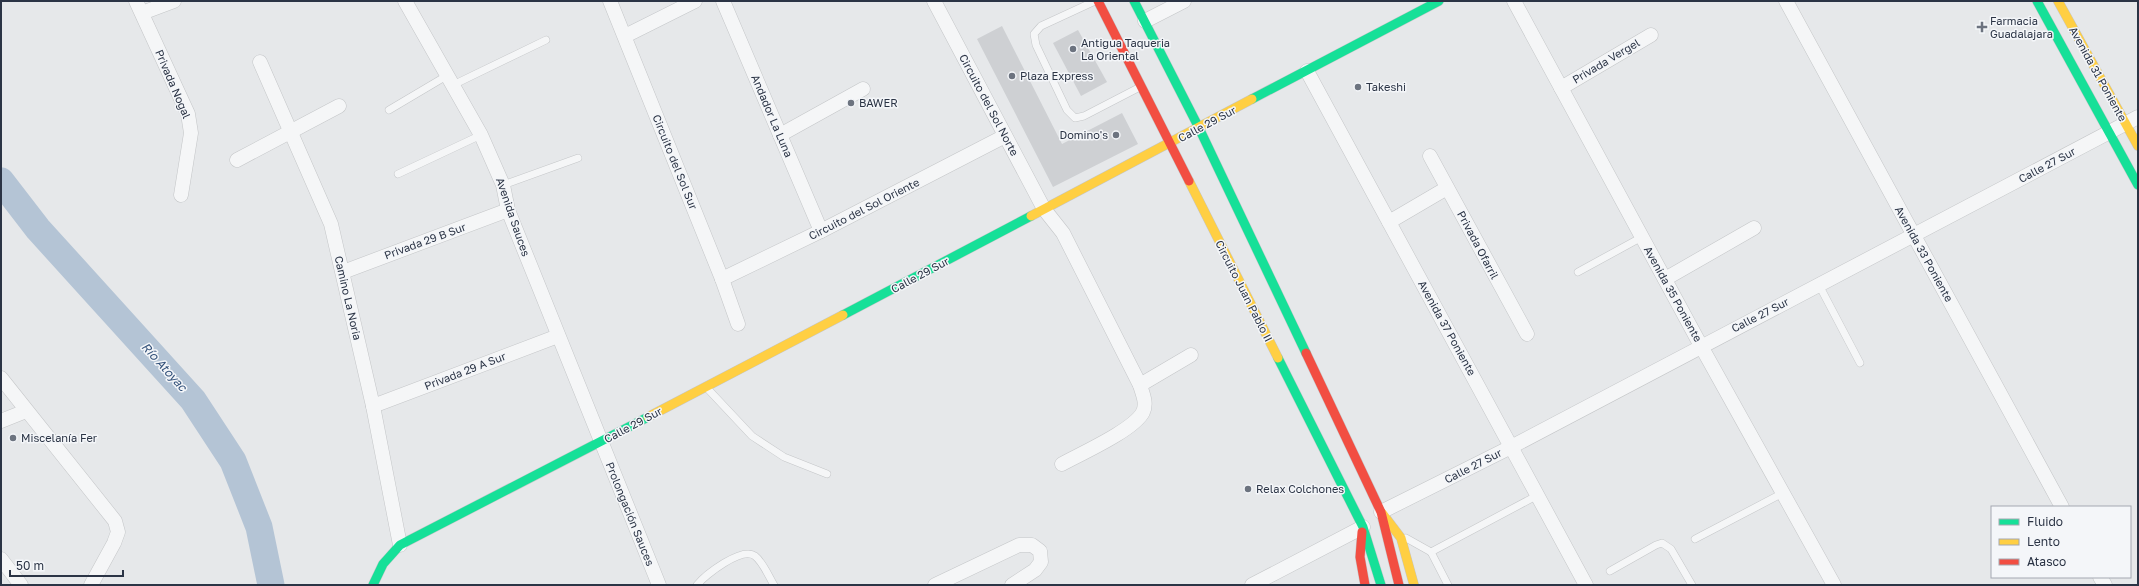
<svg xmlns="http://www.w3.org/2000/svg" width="2139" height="586" font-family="'Golos Text',sans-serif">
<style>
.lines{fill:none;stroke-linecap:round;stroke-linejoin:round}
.river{stroke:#b4c4d5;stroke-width:27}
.building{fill:#ced0d3}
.lane-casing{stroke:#c4c6c8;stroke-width:8}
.street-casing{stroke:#c4c6c8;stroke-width:15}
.fast-casing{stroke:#c4c6c8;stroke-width:10}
.slow-casing{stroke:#c4c6c8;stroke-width:10}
.jam-casing{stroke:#c4c6c8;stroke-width:10}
.lane{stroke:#f5f6f7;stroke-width:7}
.street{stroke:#f5f6f7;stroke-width:14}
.fast{stroke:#16e098;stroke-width:9}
.slow{stroke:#ffcf43;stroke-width:9}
.jam{stroke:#f24e42;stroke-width:9}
.poi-dot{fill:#6c737f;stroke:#f4f6f9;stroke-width:1.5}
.labels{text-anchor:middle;stroke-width:3;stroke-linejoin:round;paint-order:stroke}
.poi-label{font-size:11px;fill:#2b3445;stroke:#f4f6f9;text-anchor:start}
.street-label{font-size:11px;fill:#2b3445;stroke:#f4f6f9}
.water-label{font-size:12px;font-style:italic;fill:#34527a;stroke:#f4f6f9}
</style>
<rect width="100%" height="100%" fill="#e6e8ea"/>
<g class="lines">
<!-- river -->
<path class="river" d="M1,181L38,229L193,400L233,461L259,527L271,585"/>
</g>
<!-- building -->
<g class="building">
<path d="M1002,26L1062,144L1122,113L1138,144L1053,187L977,39Z"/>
<path d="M1078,30L1107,82L1081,96L1053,43Z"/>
</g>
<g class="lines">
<defs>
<g id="lane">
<path d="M1095,1L1041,26L1034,34L1036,45L1067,110L1075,118L1084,116L1140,87"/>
<path d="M453,85L546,40"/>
<path d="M389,110L448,75"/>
<path d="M398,174L481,135"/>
<path d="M503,185L578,158"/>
<path d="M1578,272L1642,237"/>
<path d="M1819,285L1860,363"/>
<path d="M706,387L752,436L784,457L827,474"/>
<path d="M1406,538L1431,552L1448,585"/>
<path d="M1695,539L1783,493"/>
<path d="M1431,552L1538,495"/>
<path d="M1610,571L1656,545L1662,543L1671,549L1692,585"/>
<path d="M697,585C705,575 742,546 755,556C763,562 769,577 774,585"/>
</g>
<g id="street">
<path d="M136,1L188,114L191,133L181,195"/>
<path d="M405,1L481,135L503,185L508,210L659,585"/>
<path d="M610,1L722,279L738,324"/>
<path d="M723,1L821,231"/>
<path d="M934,1L1044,209L1063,233L1140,385C1143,395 1147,403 1143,412C1134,430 1080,454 1062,464"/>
<path d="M1514,1L1701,346L1834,585"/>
<path d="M1786,1L2062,507"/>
<path d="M142,13L174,1"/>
<path d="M1145,21L1184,1"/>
<path d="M625,36L695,1"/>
<path d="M260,62L331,224L373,406L400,545"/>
<path d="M1307,71L1586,585"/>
<path d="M1561,88L1651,35"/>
<path d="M780,135L863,89"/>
<path d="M1430,156L1527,334"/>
<path d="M237,160L339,106"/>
<path d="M1389,222L1447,188"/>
<path d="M343,272L508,210"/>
<path d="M722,279L821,231L1005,136"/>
<path d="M1665,279L1754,228"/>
<path d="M1,378L115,521L118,532L114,543L91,585"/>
<path d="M1140,385L1191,355"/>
<path d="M373,406L558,336"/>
<path d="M1,421L26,411"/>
<path d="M1381,512L1511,447L2138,117"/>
<path d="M1,559L21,585"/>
<path d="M2100,577L2105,585"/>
<path d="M935,585L1019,545H1032L1040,551L1041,562L1035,570L1012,585"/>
<path d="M1252,585L1363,527"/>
</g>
<g id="fast">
<path d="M1134,1L1199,128L1306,353"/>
<path d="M2037,1L2138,185"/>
<path d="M1252,99L1439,1"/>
<path d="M843,315L1031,216"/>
<path d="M1278,358L1363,527L1381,585"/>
<path d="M373,585L383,564L400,545L648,417"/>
</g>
<g id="slow">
<path d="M2058,1L2138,146"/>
<path d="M1189,181L1278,358"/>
<path d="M1031,216L1252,99"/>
<path d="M648,417L843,315"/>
<path d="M1382,513L1401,538L1414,585"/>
</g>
<g id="jam">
<path d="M1098,1L1189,181"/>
<path d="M1306,353L1381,512L1399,585"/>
<path d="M1362,532L1360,557L1365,585"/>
</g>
</defs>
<!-- lane casing -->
<use href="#lane" class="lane-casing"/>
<!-- street casing -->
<use href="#street" class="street-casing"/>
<!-- fast casing -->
<use href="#fast" class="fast-casing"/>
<!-- slow casing -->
<use href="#slow" class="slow-casing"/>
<!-- jam casing -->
<use href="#jam" class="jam-casing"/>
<!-- lane -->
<use href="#lane" class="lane"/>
<!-- street -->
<use href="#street" class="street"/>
<!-- fast -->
<use href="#fast" class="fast"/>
<!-- slow -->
<use href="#slow" class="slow"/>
<!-- jam -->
<use href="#jam" class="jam"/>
</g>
<!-- markers -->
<g class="poi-dot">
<path d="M1980 21h4v4h4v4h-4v4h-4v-4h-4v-4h4z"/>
<circle cx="1073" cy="49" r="4"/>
<circle cx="1012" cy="76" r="4"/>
<circle cx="1358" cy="87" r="4"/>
<circle cx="851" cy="103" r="4"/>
<circle cx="1116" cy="135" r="4"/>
<circle cx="13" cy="438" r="4"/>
<circle cx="1248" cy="489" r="4"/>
</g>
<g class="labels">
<!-- poi labels -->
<g class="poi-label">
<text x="1990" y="25">Farmacia<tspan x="1990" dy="13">Guadalajara</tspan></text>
<text x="1081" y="47">Antigua Taqueria<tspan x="1081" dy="13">La Oriental</tspan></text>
<text x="1020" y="80">Plaza Express</text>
<text x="1366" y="91">Takeshi</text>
<text x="859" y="107">BAWER</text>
<text x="1108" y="139" text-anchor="end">Domino's</text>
<text x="21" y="442">Miscelanía Fer</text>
<text x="1256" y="493">Relax Colchones</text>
</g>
<!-- street labels -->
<g class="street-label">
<text transform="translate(1606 61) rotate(-31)" y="4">Privada Vergel</text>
<text transform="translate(2098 74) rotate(61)" y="4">Avenida 31 Poniente</text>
<text transform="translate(173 84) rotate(67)" y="4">Privada Nogal</text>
<text transform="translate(989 105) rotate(62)" y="4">Circuito del Sol Norte</text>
<text transform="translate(772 116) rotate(67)" y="4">Andador La Luna</text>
<text transform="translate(1207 124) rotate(-28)" y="4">Calle 29 Sur</text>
<text transform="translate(675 162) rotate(68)" y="4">Circuito del Sol Sur</text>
<text transform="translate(2047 165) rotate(-28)" y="4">Calle 27 Sur</text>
<text transform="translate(864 209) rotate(-27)" y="4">Circuito del Sol Oriente</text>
<text transform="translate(513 217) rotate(71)" y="4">Avenida Sauces</text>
<text transform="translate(425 241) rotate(-20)" y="4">Privada 29 B Sur</text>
<text transform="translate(1478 245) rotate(62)" y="4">Privada Ofarril</text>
<text transform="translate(1924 254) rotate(61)" y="4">Avenida 33 Poniente</text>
<text transform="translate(920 275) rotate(-28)" y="4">Calle 29 Sur</text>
<text transform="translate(1244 291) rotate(63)" y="4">Circuito Juan Pablo II</text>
<text transform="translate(1673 294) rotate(61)" y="4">Avenida 35 Poniente</text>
<text transform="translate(348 298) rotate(77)" y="4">Camino La Noria</text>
<text transform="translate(1760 315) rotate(-27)" y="4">Calle 27 Sur</text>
<text transform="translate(1447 328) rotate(61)" y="4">Avenida 37 Poniente</text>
<text transform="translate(465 371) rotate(-21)" y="4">Privada 29 A Sur</text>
<text transform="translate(633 425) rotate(-28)" y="4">Calle 29 Sur</text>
<text transform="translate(1473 466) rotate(-27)" y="4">Calle 27 Sur</text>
<text transform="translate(630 514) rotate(68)" y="4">Prolongación Sauces</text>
</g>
<!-- water labels -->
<g class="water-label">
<text transform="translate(164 367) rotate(48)" y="4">Río Atoyac</text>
</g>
</g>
<!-- border -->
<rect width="2139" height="586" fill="none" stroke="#2b3445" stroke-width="4"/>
<!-- legend -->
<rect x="1991" y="506" width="140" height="72" fill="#f4f6f9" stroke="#a4a8b1"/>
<rect x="1999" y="519" width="20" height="6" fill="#16e098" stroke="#a4a8b1"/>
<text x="2027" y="526" font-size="12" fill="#2b3445">Fluido</text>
<rect x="1999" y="539" width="20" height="6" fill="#ffcf43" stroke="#a4a8b1"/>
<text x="2027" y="546" font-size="12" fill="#2b3445">Lento</text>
<rect x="1999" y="559" width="20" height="6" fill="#f24e42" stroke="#a4a8b1"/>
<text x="2027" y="566" font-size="12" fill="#2b3445">Atasco</text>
<!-- scale -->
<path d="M10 570v6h113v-6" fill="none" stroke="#2b3445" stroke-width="2"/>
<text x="16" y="570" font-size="12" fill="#2b3445" stroke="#f4f6f9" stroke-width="3" paint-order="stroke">50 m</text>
</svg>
